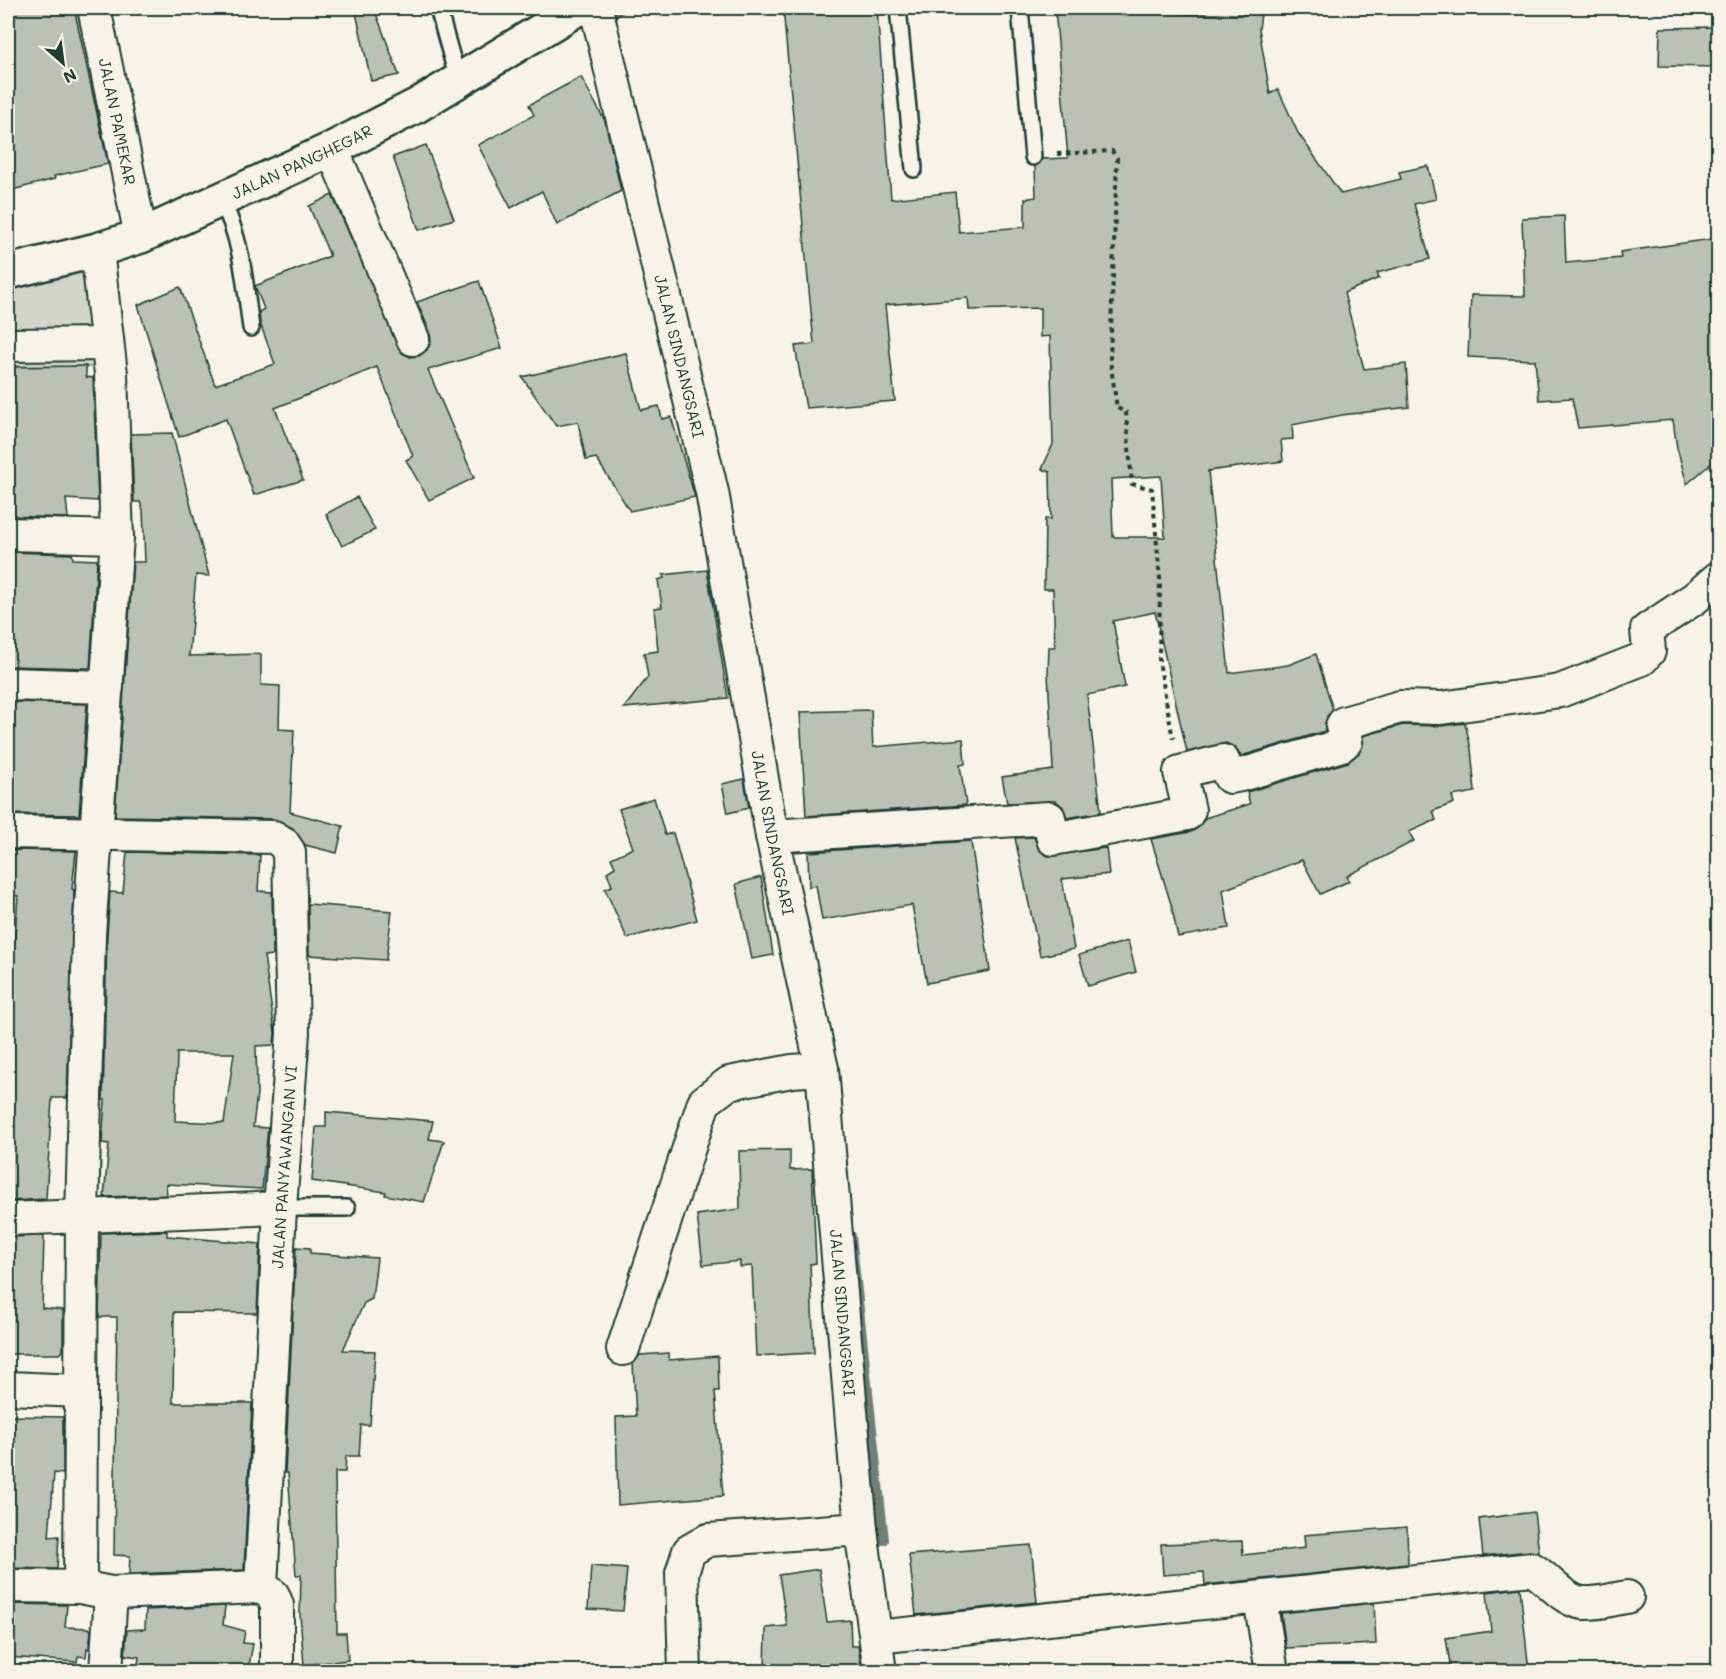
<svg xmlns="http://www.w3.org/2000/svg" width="1726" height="1679" font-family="Mali,sans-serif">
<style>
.green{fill:#d3d5ca;stroke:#79897f;stroke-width:1.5}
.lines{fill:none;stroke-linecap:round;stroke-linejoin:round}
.stream{stroke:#6f8077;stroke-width:10}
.building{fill:#bbc1b6;stroke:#1f3d34;stroke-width:1.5;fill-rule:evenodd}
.lane-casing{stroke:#1f3d34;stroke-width:20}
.street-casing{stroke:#1f3d34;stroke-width:36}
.secondary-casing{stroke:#1f3d34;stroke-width:38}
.path{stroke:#1f3d34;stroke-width:4;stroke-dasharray:4.5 4.5;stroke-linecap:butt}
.lane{stroke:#f7f3e8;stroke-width:15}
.street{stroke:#f7f3e8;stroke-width:32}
.secondary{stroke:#f7f3e8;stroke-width:33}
.labels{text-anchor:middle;stroke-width:4.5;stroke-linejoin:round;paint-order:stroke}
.street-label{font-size:16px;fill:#1f3d34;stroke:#f7f3e8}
</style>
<rect width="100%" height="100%" fill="#f7f3e8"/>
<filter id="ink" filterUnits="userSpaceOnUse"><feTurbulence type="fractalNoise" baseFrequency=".0167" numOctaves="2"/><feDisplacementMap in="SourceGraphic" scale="12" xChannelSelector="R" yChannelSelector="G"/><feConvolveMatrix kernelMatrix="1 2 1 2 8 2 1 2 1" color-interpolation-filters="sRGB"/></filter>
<g filter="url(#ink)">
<!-- green -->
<path class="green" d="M88,252L98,367L8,366V269Z"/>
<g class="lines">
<!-- stream -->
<g class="stream">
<path d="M610,25L612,14L622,8"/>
<path d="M851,1236L884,1540"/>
</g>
</g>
<!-- building -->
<g class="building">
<path d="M8,8H74L108,164L54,176L55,179L8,191Z"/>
<path d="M355,8H374L399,75L371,81Z"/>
<path d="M783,8H877L891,199L955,192L959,232L1025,227V199L1036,197L1035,166L1042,159L1068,158L1055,8H1186V14H1261L1259,29L1270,94L1278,89L1298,133L1341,194L1401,179L1399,172L1428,166L1436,199L1414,204L1430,259L1377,273L1379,278L1344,293L1364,369L1406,364L1409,407L1342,415L1292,425L1293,439L1281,440L1283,461L1208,471L1229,673L1288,665L1316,654L1333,710L1327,716L1325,731L1241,756L1235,747L1226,743L1187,752L1155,612L1113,621L1125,687L1087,695L1101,812L1067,818L1063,807L1056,801L1007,803L1002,777L1053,770L1048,673L1049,647H1055L1053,589H1044L1045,519H1051L1050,472L1042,469L1053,444L1050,336L1040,337V308L969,310L968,298L885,305L895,401L806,408L795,346L814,344ZM1161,476L1165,537H1113L1111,479Z"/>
<path d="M1719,27V67L1659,66L1660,28Z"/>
<path d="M581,77L605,121L621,191L557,225L542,191L511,208L478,145L534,115L529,105Z"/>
<path d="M426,145L454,219L419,230L393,157Z"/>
<path d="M332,195L402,353L410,357L419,356L427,350L431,342L430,332L417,302L479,281L502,348L428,370L474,478L429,500L406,460L413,456L377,367L275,408L303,480L254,495L226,419L179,437L138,305L180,287L215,385L275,364L260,323L259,312L264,309L255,286L330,256L309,206Z"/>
<path d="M1564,216L1566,263L1621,258L1620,252L1719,238V457L1687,484L1677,448L1673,420L1578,428L1572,398L1539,400L1535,360L1468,357L1471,295L1525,296L1522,218Z"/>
<path d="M626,353L641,410L659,406L662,419L671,417L695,497L630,511L596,458L586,460L578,422L556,426L522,377Z"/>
<path d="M86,366V377L93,378L98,501L66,499L68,518L8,516V367Z"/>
<path d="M172,433L209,576L196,575L189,656L261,654V685L280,686L279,729L294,730L290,812L343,826L337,853L305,845L293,828L274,819L115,816L133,562H145L143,510L140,502H134L131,434Z"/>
<path d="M357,497L375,530L342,546L326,514Z"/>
<path d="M8,552L72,554L73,559L97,560L90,668L8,666Z"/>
<path d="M707,570L728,698L624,708L648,677L644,653L658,651L654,608L662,607L658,580L664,578L663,575Z"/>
<path d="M8,702L87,704L79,815L8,814Z"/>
<path d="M871,710L873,747L963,739L965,764L960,765L966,805L806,816L800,712Z"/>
<path d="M1465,723L1471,749L1475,792L1452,796L1454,803L1433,811L1436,820L1409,832L1414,841L1347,876L1349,881L1320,894L1302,860L1223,890L1229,928L1178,937L1171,904L1151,839L1191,832L1198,828L1205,818L1250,804L1247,792L1348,762L1359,753L1363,745V736L1403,725L1441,726Z"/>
<path d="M744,779L749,808L728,813L722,784Z"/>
<path d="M654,798L665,835L673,833L697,920L627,938L605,889L612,886L607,872L615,867L611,858L633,848L619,809Z"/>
<path d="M1034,837L1039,850L1048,856L1106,848L1109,874L1062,879L1074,949L1040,956L1015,838Z"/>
<path d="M971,841L990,971L927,983L912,905L822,920L816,885L809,887L808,852Z"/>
<path d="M8,850L76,851L72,889L74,890L67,1098H52L46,1199L8,1201V947H14L18,896L8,895Z"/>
<path d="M127,852L260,855L258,891L272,892L273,955L264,956L275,1033L274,1045L256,1046L257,1093L253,1127L268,1128L262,1189L166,1184L167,1195L104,1197L109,1144L102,1143L105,1100H103L107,936L110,892L123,893ZM177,1053H234L224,1123L175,1121Z"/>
<path d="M761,877L773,955L752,959L736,884Z"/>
<path d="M308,904L392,911L386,960L309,955Z"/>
<path d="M1128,941L1136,972L1088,986L1079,955Z"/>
<path d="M326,1112L433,1121L429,1139L444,1141L424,1202L385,1195L386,1192L312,1181L316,1127H326Z"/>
<path d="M790,1150V1170L812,1169L816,1263L810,1264L814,1353L756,1356L752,1266L740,1267V1261L703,1265L697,1215L740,1209L739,1151Z"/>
<path d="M167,1231V1236L260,1244L257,1313L174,1312L173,1403H252L244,1570L129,1574L130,1556L114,1555L117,1317H99L101,1233Z"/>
<path d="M44,1236L42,1308L63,1310V1351L60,1354H8V1237Z"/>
<path d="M296,1247L310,1248V1253L377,1258L372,1299L364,1303L343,1350L375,1351L370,1425H361L359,1456H346L345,1472H335L337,1633H346L348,1660L304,1665L300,1615L301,1575H296L288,1473H285Z"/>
<path d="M669,1353V1360L718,1356L719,1391H715L723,1496L618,1505L616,1417L636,1416L633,1364L640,1355Z"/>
<path d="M8,1416L63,1417V1474L54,1473L49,1537L59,1536L57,1569L8,1568Z"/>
<path d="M1534,1512L1539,1553L1530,1551L1483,1556L1479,1519Z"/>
<path d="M1407,1527L1408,1564L1205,1585L1204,1572L1163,1575L1161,1544L1242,1541L1243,1555L1305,1548L1304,1535Z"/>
<path d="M1031,1545L1037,1602L916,1615L909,1555Z"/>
<path d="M591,1566L627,1569L623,1611L588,1609Z"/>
<path d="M819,1569L827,1622L850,1620L851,1646H858L862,1671H765L766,1628L787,1626L779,1575Z"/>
<path d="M1520,1588L1529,1671H1451L1446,1638L1491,1631L1487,1592Z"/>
<path d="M1374,1603L1376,1644L1286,1648L1281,1613Z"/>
<path d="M8,1604L67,1605L65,1627L89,1628L91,1631L89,1649L87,1648L86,1657L78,1656L77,1662L8,1657Z"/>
<path d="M225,1606L223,1625L245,1631L243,1643L253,1644L248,1671H137L139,1657L125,1655L127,1630L145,1629L146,1610Z"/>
</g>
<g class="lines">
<defs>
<g id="lane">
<path d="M438,8L458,80"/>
<path d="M898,8L914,169"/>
<path d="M1020,8L1033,157"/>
<path d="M221,199C242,239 245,284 251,328"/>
<path d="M280,1208H347"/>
</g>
<g id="street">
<path id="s1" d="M94,8L141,236"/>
<path id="s2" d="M596,8L712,492L772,836L822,1069L861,1529L880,1672"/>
<path d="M332,149L413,339"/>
<path d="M8,345L107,344"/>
<path d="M8,534L117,537"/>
<path d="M8,684L107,687"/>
<path d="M8,832L274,837L283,843L289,852L293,1033L280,1208L261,1587"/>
<path d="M772,836L1049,818L1053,839L1187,814L1189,810L1180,772L1223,761L1230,777L1241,775L1342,745L1346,741L1342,726L1344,723L1400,707L1441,708L1560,691L1642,659L1649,651L1647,630L1695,598L1718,578"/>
<path d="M8,1219L280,1208"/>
<path d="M623,1349L704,1102L729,1083L792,1071L822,1069"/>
<path d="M8,1388L80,1391"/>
<path d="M8,1586L80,1587L111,1593L261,1587"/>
<path d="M80,1587L82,1217L89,935L117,537L111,374L97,250"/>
<path d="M261,1587L273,1595L277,1605V1672"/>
<path d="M1260,1599L1272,1672"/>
<path d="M876,1637L1532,1569C1548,1578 1564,1602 1584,1603C1597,1604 1613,1599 1627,1597"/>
<path d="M106,1672L111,1593"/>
<path d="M685,1672L682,1573L689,1551L708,1540L861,1529"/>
</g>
<g id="secondary">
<path id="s3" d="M8,272L97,250L141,236L332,149L418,105L578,8"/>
</g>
</defs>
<!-- lane casing -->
<use href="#lane" class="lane-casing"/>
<!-- street casing -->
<use href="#street" class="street-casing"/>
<!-- secondary casing -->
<use href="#secondary" class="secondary-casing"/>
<!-- path -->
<path class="path" d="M1057,154L1112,151L1117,158L1110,360L1117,408L1126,412L1132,484L1152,489L1160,578L1159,661L1173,739"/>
<!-- lane -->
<use href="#lane" class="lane"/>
<!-- street -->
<use href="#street" class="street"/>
<!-- secondary -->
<use href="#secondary" class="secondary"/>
</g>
</g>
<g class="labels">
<!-- street labels -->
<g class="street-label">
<text dy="6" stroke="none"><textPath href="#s1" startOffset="116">JALAN PAMEKAR</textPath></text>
<text dy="6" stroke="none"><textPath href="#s3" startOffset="315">JALAN PANGHEGAR</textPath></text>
<text dy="6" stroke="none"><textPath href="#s2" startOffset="358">JALAN SINDANGSARI</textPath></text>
<text dy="6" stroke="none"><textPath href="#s2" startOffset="844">JALAN SINDANGSARI</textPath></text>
<text transform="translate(284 1167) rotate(-86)" y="6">JALAN PANYAWANGAN VI</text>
<text dy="6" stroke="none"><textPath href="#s2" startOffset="1330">JALAN SINDANGSARI</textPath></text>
</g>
</g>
<!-- margin -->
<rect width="1726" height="1679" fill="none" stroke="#f7f3e8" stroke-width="30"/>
<rect x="15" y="15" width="1696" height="1649" fill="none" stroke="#1f3d34" stroke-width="2" filter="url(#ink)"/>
<!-- north arrow -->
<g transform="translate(63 63) rotate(152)" stroke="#f7f3e8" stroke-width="4.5" paint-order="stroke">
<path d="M0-4.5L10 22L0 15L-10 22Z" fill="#1f3d34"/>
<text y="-9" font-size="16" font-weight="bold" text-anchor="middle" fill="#1f3d34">N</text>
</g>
</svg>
